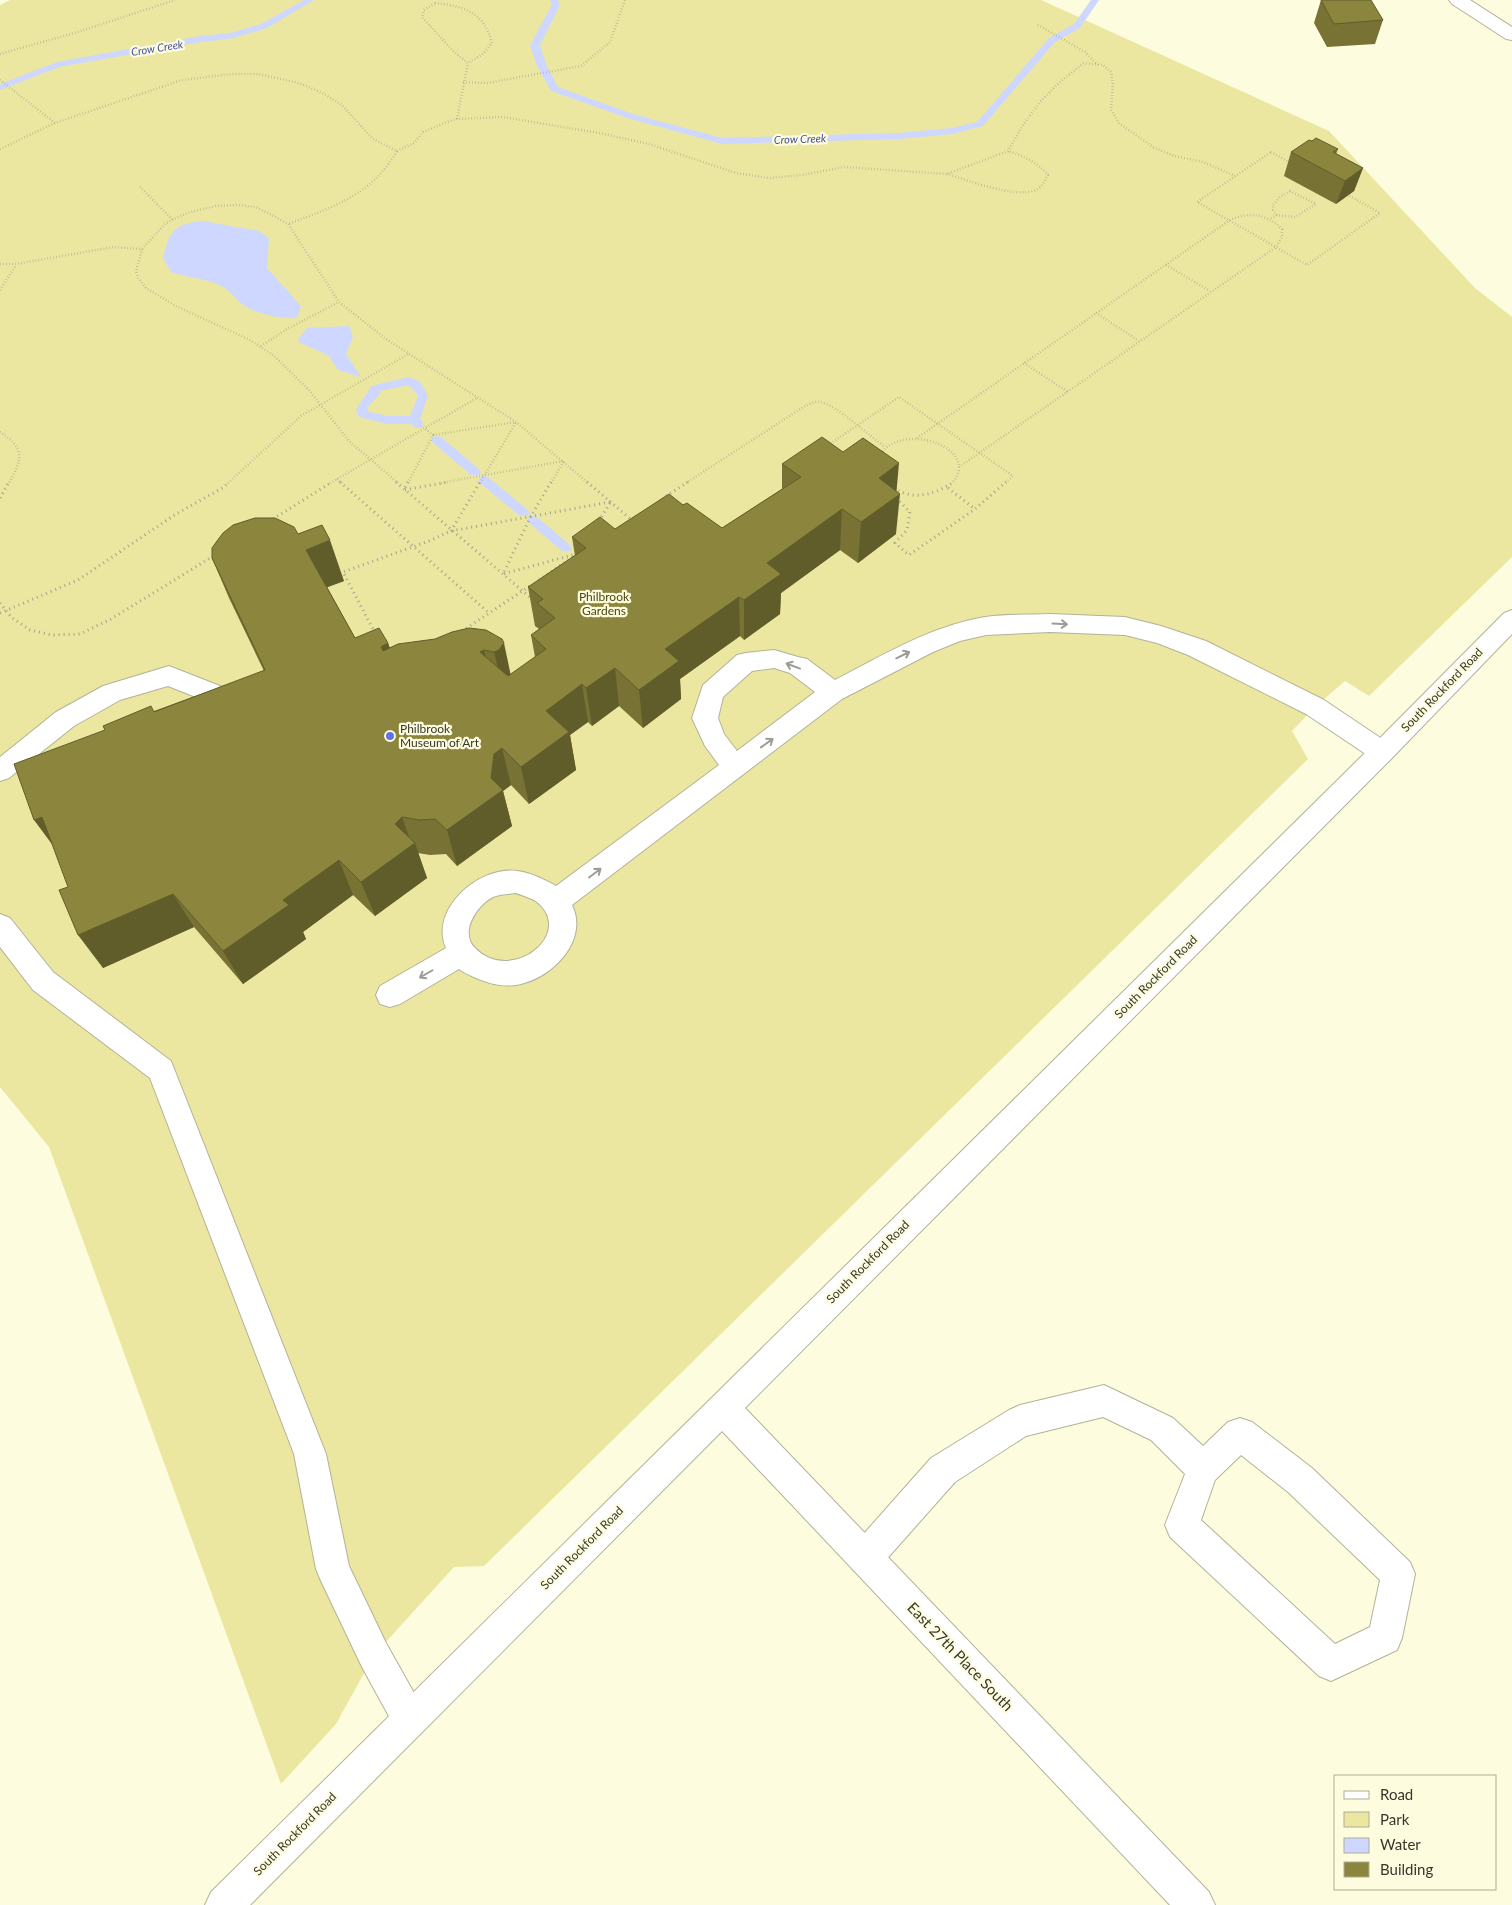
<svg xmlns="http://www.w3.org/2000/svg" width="1512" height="1905" font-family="Lato,sans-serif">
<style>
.green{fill:#ebe7a1}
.water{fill:#cdd7ff}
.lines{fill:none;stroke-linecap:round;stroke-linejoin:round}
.stream{fill:#cdd7ff;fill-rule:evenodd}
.lane-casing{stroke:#b3b297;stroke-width:2}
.street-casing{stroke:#b3b297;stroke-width:2}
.path-far1{stroke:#a4a38e;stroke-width:2.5;stroke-dasharray:0.5 2.5;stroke-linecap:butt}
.path{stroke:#a4a38e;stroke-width:3;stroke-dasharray:1 4;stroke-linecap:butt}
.lane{fill:#fff;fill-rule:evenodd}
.street{fill:#fff;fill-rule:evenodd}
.wall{fill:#787234}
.shaded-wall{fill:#615d2b}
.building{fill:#8b853d;stroke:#615d2b}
.oneway{stroke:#9c9b96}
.poi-dot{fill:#6171e9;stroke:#fdfcdf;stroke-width:2}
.labels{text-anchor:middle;stroke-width:4.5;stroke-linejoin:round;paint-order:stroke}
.far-water-label{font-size:11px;font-style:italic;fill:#434e9b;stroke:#fdfcdf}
.park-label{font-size:12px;fill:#4b470e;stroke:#fdfcdf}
.street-label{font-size:12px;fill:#38372c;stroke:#fdfcdf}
.poi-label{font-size:12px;fill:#38372c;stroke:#fdfcdf;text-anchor:start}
.near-street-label{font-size:15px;fill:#38372c;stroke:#fdfcdf}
</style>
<rect width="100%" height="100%" fill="#fdfcdf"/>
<!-- green -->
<path class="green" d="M10,0H1041L1329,131L1475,288L1512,317V557L1369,696L1345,681L1315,707L1292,731L1308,759L484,1566L454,1567L374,1655L336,1724L281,1784L49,1147L0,1087V5Z"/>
<!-- water -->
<g class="water">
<path d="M203,221L259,231L269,238L267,268L301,306L297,318C280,319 254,314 241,303C230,293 232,291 217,284C206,279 185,277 171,272L163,258C170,230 174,224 203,221Z"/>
<path d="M349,326L353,337L346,354L361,377L338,370L329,356L297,341L307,328Z"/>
</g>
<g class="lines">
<!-- stream -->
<g class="stream">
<path d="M304,0H314L267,28L234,38L200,42L59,67L0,90V84L57,62L200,36L230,33L261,24Z"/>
<path d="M550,0H558L560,5L540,45L546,64L558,87L633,114L722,138L899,133L952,128L977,122L1049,38L1074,24L1091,0H1099L1080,28L1055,42L983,126L952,134L899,139L722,144L627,118L551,91L536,64L530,45L552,5Z"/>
<path d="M409,377L420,382L428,396L420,419L424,425L423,428H415L411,424H387L359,417L356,410C360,401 367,395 371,386ZM408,385L412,388L418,396L410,416H387L367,411C368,402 378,401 380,391Z"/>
<path d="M437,436L441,437L479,469L481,472L479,475H471L433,443L431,440L433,437Z"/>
<path d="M484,476L488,477L528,510L530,513L528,516H520L480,483L478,480L480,477Z"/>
<path d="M533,516L537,517L570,545L572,548L570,551H562L529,523L527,520L529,517Z"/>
</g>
<defs>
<g id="lane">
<path d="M1050,614L1125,617L1161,626L1206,641L1324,700L1391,745L1395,752L1391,759L1382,762L1373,759L1306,714L1188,655L1157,643L1125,635L1050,632L986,635L960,641L933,652L842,699L572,905C589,940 553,977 521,984C505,988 490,984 476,978C470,975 464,973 459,969L400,1004L390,1007L380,1004L376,995L380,986L446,948C429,909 479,866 517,871C529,872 546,880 556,886L719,765L705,746L692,718L703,685L737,655L746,653L774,650L798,657L807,659L835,680C883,655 931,626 985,617C1006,614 1029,615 1050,614ZM774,668L790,673L815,692L737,751L724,734L718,718L723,697L752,671ZM516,893C523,896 532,898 537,902C576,934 511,985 475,948C459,932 477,905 493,897C500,894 509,894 516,893Z"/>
<path d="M169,666L225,688L228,695L225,702L216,705L168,686L120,700L74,726L9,778L0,781V757L56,712L103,686Z"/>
<path d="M0,914L10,918L53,972L171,1061L326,1454L349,1566L386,1643L428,1718L423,1731L410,1736L397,1731L362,1667L321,1581L316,1569L294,1454L150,1078L33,990L0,947Z"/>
<path d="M1104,1385L1173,1418L1203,1446L1228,1422L1240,1418L1252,1422L1312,1468L1410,1562L1415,1574L1402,1638L1397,1650L1331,1681L1319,1676L1170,1537L1165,1525L1185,1474L1151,1440L1103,1417L1026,1436L955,1482L877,1570L865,1575L853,1570L848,1558L853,1546L931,1458L1009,1410L1020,1405ZM1241,1455L1288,1492L1380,1580L1370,1627L1335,1644L1201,1520L1215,1480Z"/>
</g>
<g id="street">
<path d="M1449,0H1470L1512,27V40L1506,39L1452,4Z"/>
<path d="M1512,610V634L1391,759L745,1408L1209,1892L1215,1905H1170L722,1431L250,1905H205L211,1892L1373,745L1504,613Z"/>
</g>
</defs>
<!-- lane casing -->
<use href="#lane" class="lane-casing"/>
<!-- street casing -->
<use href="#street" class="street-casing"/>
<!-- path-far1 -->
<g class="path-far1">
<path d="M435,3C464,6 484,12 492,43L483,54L468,63L454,52L422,17L424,10Z"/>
<path d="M1038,25L1085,52L1098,65"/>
<path d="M0,54L81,31L175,0"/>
<path d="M0,80L55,123"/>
<path d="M463,82L487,83L581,66L610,42L625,0"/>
<path d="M457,119L468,63"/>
<path d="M0,149L55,123L182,80L232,74H258L299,83L324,94L342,105L373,139L397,151C372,195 333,207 288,224"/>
<path d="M397,151L414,143L423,132L447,122L457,119L503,117L599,133L649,144L736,173L769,178L802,175L844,167L947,174L1008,151L1023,125L1040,102L1061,81L1084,63L1103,65L1111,72L1113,84L1111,110L1119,123L1153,147L1174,156L1203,162L1235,176"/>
<path d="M1271,152L1380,213L1307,265L1197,202Z"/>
<path d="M947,174C968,180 1015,199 1036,190C1042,187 1045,181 1048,175C1037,162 1024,156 1008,151"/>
<path d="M140,187L173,220"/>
<path d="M1290,191L1316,204L1295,217L1277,215L1273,210V205L1281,196Z"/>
<path d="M1271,218L1277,215"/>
<path d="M142,249L136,271L138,278L146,288L176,306L248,339L273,355L309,390L349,441L398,483"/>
<path d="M0,264H16L114,247L142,249L166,223L187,213L215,206L237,205L256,207L274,216L288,224L339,302L386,339L516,422L588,483"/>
<path d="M1166,265L1210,291"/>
<path d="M0,290L16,265"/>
<path d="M1096,313L1139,341"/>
<path d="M261,346L287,329L339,302"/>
<path d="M1024,363L1068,392"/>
<path d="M0,432C25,448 23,459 9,483"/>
<path d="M433,435L516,422"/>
<path d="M917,438L1230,220C1250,211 1266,214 1282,229V237L1276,247L959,467"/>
<path d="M337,479L342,483"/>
<path d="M228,483L301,416L410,353"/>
<path d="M330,483L477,398"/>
<path d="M408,483L433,435L424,428"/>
<path d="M441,483L563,461"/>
<path d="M480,483L516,422"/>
<path d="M551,483L564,461"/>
<path d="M686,483L805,406C809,404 815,401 820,402C835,404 871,437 885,447"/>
<path d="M806,483L790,471L899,397L1013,476L1005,483"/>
<path d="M808,483L820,475L853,473L863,475L876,483"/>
<path d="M886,483L878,472L877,459C880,455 883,450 887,447C917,425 980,452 952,483"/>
</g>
<!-- path -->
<g class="path">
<path d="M340,482L489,613"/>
<path d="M396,482L532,599"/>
<path d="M408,482L404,490L448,482"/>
<path d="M551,482L531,516L503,574L576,554"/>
<path d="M587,482L633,521"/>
<path d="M804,482L807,484L810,482"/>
<path d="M873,482L889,487L894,496L910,512L907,530L895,543L909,555L975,509L1006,482"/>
<path d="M886,482C909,502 930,497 954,482"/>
<path d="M948,488L975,509"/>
<path d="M666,496L688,482"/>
<path d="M0,498L9,482"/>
<path d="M273,519L332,482"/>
<path d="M599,521L610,503"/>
<path d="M451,531L480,482"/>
<path d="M539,580L577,554"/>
<path d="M0,603L11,617L30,630L52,635L80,634L111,619L215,555"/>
<path d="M0,613L78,580L176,514L224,487L229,482"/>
<path d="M462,631L530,586"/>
<path d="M375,633L343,572L429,541L451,531L610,502"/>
</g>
<!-- lane -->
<use href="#lane" class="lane"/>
<!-- street -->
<use href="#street" class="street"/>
</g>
<!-- wall -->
<g class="wall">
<path d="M1321,0L1383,20L1375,44L1327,47L1314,23Z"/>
<path d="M1312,141L1338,149L1336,154L1363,168L1354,191L1336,204L1284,176L1291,152Z"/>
<path d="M782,464L896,491V534L858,563L840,550L781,593L780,614L744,640L740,636L680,679L681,699L643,728L619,706L592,726L588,722L570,735L576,770L529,804L511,785L503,791L512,826L457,866L446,854L430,855L418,853L427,878L375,916L353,895L303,932L306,939L243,984L194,927L103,968L68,887L154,711L264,671L229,598L212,558L298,534L344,581L327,587L355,638L388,643L390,648L486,630L510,675L535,657L531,635L539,629L535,626L528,587L575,556L572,537L615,529L683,505L722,528L782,489Z"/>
</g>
<!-- shaded-wall -->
<g class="shaded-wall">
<path d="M1363,168L1354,191L1336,204L1345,181Z"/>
<path d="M899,463L896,497L900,494L896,534L858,563L861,522L879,478Z"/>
<path d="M842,509L840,550L781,593L780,614L744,640V600L767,563Z"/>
<path d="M330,540L344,581L320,590L306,550Z"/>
<path d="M739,597L740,636L680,679L681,699L643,728L639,690L665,649Z"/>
<path d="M388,643L400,682L381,647Z"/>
<path d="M504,643L512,681L503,690L494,652Z"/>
<path d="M484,650L493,688L480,652Z"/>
<path d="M615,668L619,706L592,726L586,688Z"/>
<path d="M582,684L588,722L570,735L576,770L529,804L521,767L546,711Z"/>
<path d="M502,748L511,785L503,791L512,826L457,866L447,830L491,778L494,754Z"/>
<path d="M42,817L60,855L34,820Z"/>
<path d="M402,817L412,845L415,843L427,878L375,916L361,882L395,824Z"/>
<path d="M339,860L353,895L303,932L306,939L243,984L223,951L283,900Z"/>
<path d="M173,894L194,927L103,968L78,935Z"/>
</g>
<!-- building -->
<g class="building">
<path d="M1321,0H1371L1383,20L1334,24Z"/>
<path d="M1316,138L1338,149L1333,152L1363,168L1345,181L1291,152L1309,140L1312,141Z"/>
<path d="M822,437L843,452L863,438L899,463L879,478L900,494L861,522L842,509L767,563L781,574L744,600L739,597L665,649L679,661L639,690L615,668L586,688L582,684L546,711L569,732L521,767L502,748L494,754L491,778L503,790L447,830L435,819L419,820L402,817L395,824L415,843L361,882L339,860L283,900L289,905L223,951L173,894L78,935L59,890L68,887L42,817L34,820L14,764L105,730L103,726L151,706L154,712L265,670L212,558V548L217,541L223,533L233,525L255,518H275L294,527L298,534L322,525L330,540L306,550L355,638L379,628L388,643L381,647L383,651L398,644L435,639L452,632L469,628L486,630L502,639L504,643L499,650L494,652L484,650L480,652L508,676L546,649L531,635L555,618L537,603L543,599L528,587L586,548L572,537L600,517L615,529L669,494L683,505L687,503L722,528L801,477L782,464Z"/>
</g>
<!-- one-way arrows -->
<defs><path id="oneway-shaft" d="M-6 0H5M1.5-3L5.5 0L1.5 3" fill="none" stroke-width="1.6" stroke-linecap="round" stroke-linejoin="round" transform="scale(1.25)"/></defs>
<g class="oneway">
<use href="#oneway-shaft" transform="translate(1060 624) rotate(3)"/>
<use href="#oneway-shaft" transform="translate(903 655) rotate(-26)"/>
<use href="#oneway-shaft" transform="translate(793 666) rotate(-159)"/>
<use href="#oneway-shaft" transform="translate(767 743) rotate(-36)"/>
<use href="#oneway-shaft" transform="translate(595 873) rotate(-37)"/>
<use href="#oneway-shaft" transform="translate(426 974) rotate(150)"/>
</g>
<!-- markers -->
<circle class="poi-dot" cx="390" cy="736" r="5"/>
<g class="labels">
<!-- far-water labels -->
<g class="far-water-label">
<text transform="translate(157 48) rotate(-9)" y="4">Crow Creek</text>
<text transform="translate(800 139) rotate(-2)" y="4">Crow Creek</text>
</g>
<!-- park labels -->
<g class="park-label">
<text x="604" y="601">Philbrook<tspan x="604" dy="14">Gardens</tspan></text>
</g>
<!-- street labels -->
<g class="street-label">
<text transform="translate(1442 690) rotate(-46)" y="4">South Rockford Road</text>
<text transform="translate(1156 977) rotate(-45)" y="4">South Rockford Road</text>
<text transform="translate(868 1262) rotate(-45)" y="4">South Rockford Road</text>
<text transform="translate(582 1548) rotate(-45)" y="4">South Rockford Road</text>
<text transform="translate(295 1834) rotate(-45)" y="4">South Rockford Road</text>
</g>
<!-- poi labels -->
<g class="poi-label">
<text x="400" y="733">Philbrook<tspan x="400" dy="14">Museum of Art</tspan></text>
</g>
<!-- near-street labels -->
<g class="near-street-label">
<text transform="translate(960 1657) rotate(46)" y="5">East 27th Place South</text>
</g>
</g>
<!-- legend -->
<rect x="1334" y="1775" width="162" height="115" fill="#fdfcdf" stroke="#aead97"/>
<rect x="1344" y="1791" width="25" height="8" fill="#ffffff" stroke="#aead97"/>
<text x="1380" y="1800" font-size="15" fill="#38372c">Road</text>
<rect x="1344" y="1812" width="25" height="15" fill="#ebe7a1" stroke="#aead97"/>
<text x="1380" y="1825" font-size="15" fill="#38372c">Park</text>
<rect x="1344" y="1838" width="25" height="15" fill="#cdd7ff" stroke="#aead97"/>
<text x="1380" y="1850" font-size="15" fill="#38372c">Water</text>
<rect x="1344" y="1862" width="25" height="15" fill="#8b853d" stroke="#aead97"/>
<text x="1380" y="1875" font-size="15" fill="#38372c">Building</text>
</svg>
